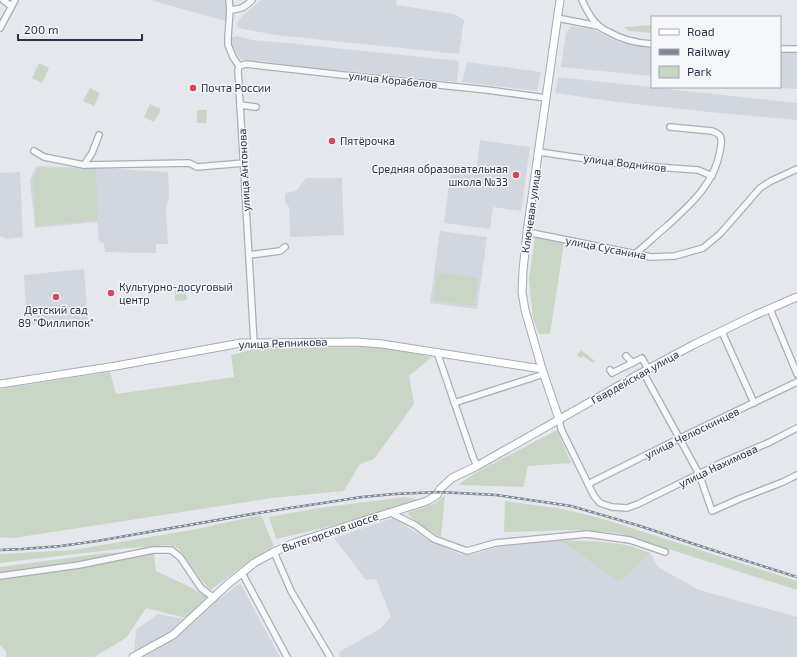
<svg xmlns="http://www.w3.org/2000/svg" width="797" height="657" font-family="'Exo 2',sans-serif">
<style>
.built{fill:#d2d6de}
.green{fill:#c9d6c5}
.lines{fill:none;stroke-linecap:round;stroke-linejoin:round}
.stream{stroke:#9fb4cc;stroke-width:1}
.minor-casing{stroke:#a9aeb7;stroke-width:8}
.major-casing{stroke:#a3abb8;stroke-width:9}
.minor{stroke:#f7f8fa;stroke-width:5.5}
.major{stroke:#fff;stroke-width:7}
.rail-casing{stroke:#7d8696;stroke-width:2.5}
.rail{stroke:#f4f6f9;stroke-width:1;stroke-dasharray:3;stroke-linecap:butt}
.poi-dot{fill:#d1495b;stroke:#f4f6f9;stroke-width:1.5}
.labels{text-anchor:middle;stroke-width:3;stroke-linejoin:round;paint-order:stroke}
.street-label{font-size:11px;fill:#2b3445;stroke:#f4f6f9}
.poi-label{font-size:11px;fill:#2b3445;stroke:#f4f6f9;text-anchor:start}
</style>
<rect width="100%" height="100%" fill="#e4e7ec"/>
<!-- built -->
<g class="built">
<path d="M152,0H226L227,5L226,21L178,8Z"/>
<path d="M261,0H396L397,5L454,14L464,20L459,54L276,35L238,28L237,24L240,18Z"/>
<path d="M571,26L594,30L618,42L640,47L652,48V76L561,67L566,33Z"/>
<path d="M237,36L252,40L287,43L459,61L457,82L339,70L319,69L263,61L242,60L236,54L232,48L230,42V38Z"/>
<path d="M780,53H797V89L767,87H780Z"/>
<path d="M467,62L541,72L537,91L462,82Z"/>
<path d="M558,77L797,103V120L719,113L617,102L555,93Z"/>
<path d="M480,140L530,147L521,211L493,207L490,229L444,223L451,169L476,173Z"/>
<path d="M36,166L97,168L168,172L169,196L166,210L168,244H156V253L105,252L104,243L99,242L97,222L35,228L30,180Z"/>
<path d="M20,172L23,237L7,239L0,236V173Z"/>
<path d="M306,178H342L344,235L290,237L289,207L285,203V193L296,191Z"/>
<path d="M440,231L487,237L477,309L430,303Z"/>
<path d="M84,269L88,320L27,325L24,275Z"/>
<path d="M393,518L428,540L462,555L479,553L493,548L559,540L619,582L650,553L658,567L699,590L797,617V657H340L339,652L380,629L391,617L376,579L366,580L334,538Z"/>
<path d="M240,583L280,657H131L132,653L134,652L136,630L158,614L184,619L173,631L144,648L182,627Z"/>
</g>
<!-- green -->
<g class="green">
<path d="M652,25V33L629,31L624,27Z"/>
<path d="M39,63L49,68L42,83L32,78Z"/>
<path d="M90,88L100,93L94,106L83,101Z"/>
<path d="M150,104L161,109L154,122L144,117Z"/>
<path d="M197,110H207L206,123H197Z"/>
<path d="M38,168L96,169L98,220L36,226L33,181Z"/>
<path d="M535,237L564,243L550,334H539L533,319L529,279Z"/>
<path d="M437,272L478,278L474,306L434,300Z"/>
<path d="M186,288L187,300L175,301V289Z"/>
<path d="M379,347L432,357L409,376L414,404L374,459L360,464L344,491L272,498L14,538L0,537V389L110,372L116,394L234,377L231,355L258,348Z"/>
<path d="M581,350L595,361L593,363L583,356L581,358L577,355Z"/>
<path d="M557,430L571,463L528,466L523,487L458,485L475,473Z"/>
<path d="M445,495L441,537C429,531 417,523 407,513L436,503Z"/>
<path d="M405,497L419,500L340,524L276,539L269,517L319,508Z"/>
<path d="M505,501L563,509L603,519L797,581V590L618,533L576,530L504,532Z"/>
<path d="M261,515L274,546L237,570L211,590L202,581L179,549L170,545L119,549L0,563V554L73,550L197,529Z"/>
<path d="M559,540C581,541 604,541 626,545C634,547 642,550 650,553L619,582Z"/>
<path d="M105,553L154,554L156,571L190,587L208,597L186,618L146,608L126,638L94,657H6V651L0,645V567Z"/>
</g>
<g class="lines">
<!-- stream -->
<path class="stream" d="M0,20L8,7"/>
<defs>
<g id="minor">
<path d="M3,0L11,6"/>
<path d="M229,0L230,10L228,37V45L233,57L239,66L238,70L254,343"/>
<path d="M582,0C586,9 591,20 599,26C601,28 604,30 607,31C622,40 635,43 652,44"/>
<path d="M230,10C241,9 244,8 252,0"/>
<path d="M557,18L598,26"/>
<path d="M0,28L15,0"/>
<path d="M780,49H797"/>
<path d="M239,66L246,64L343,75L487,90L546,98"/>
<path d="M240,105L256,107"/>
<path d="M34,151L44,157L84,165L189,163L197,167L244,163"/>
<path d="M539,152L628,165L698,170L712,176"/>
<path d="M84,165L92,153L99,135"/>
<path d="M527,232L651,257L675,256L703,248L720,234L760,188L771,181L797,169"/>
<path d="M635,254C646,245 656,235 667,226C690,205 715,183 720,151C721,146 723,137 718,134C716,132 714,132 712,131L670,127"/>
<path d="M249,255L280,251L285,247"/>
<path d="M770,309L797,374"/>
<path d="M722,332L754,403"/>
<path d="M437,352L473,457L477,466"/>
<path d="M626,356L633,363"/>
<path d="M610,370L612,373L642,358L648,369"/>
<path d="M643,372L699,474L712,511L739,499L783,482L797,475"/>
<path d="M454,403L544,374"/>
<path d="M559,419L561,429L594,496L600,503L612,507L627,508L638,504L723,462L770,442L797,428"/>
<path d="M588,484L680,438L797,382"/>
<path d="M389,512L415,525L434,539L467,551L495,543L587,534L630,540L665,552"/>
<path d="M274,552L291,591L330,657"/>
<path d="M242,573L287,657"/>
<path d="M0,576L79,565L153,550H171L180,557L201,588L214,598"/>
</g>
<g id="major">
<path d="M0,384L116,366L241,343H254L356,342L382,344L542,369"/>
<path d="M559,419L542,369L525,310L522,292L523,271L527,232L560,0"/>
<path d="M133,657L173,635L228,584L254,563L274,552L294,543L427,501L437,495L440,489L452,478L477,466L648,369L693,345L753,316L797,297"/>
</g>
</defs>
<!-- minor casing -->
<use href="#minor" class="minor-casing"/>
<!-- major casing -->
<use href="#major" class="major-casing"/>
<!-- minor -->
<use href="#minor" class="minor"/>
<!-- major -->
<use href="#major" class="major"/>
<defs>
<path id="rail" d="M0,550L22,549L61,546L97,541L264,512L362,497L394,494L439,492L496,495L571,506L640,526L703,547L797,577"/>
</defs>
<!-- rail casing -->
<use href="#rail" class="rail-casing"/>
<!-- rail -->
<use href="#rail" class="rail"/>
</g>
<!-- markers -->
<g class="poi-dot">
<circle cx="193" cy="88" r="4"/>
<circle cx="332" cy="141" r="4"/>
<circle cx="516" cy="175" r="4"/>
<circle cx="111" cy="293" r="4"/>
<circle cx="56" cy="297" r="4"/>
</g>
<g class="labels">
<!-- street labels -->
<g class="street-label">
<text transform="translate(393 80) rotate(6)" y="4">улица Корабелов</text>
<text transform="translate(625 163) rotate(7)" y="4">улица Водников</text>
<text transform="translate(244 170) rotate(-93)" y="4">улица Антонова</text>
<text transform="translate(531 211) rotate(-82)" y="4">Ключевая улица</text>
<text transform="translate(606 248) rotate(11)" y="4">улица Сусанина</text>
<text transform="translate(283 343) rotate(-2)" y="4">улица Репникова</text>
<text transform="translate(635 377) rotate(-29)" y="4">Гвардейская улица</text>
<text transform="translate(692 433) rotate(-26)" y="4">улица Челюскинцев</text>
<text transform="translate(718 466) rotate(-25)" y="4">улица Нахимова</text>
<text transform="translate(330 532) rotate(-19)" y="4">Вытегорское шоссе</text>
</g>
<!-- poi labels -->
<g class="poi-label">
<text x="201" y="92">Почта России</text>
<text x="340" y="145">Пятёрочка</text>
<text x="508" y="173" text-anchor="end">Средняя образовательная<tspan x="508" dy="13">школа №33</tspan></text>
<text x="119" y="291">Культурно-досуговый<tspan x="119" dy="13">центр</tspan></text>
<text x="56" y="314" text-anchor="middle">Детский сад<tspan x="56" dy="13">89 "Филлипок"</tspan></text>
</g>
</g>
<!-- legend -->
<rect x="651" y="16" width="130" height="72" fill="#f4f6f9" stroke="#a4a8b1"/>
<rect x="659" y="29" width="20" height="6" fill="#ffffff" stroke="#a4a8b1"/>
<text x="687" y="36" font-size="12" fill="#2b3445">Road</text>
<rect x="659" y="49" width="20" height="6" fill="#7d8696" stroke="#a4a8b1"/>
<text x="687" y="56" font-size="12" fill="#2b3445">Railway</text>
<rect x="659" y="66" width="20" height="12" fill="#c9d6c5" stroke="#a4a8b1"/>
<text x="687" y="76" font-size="12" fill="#2b3445">Park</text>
<!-- scale -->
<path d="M18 34v6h124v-6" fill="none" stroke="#2b3445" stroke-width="2"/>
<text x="24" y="34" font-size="12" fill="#2b3445" stroke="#f4f6f9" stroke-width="3" paint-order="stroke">200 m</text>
</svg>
